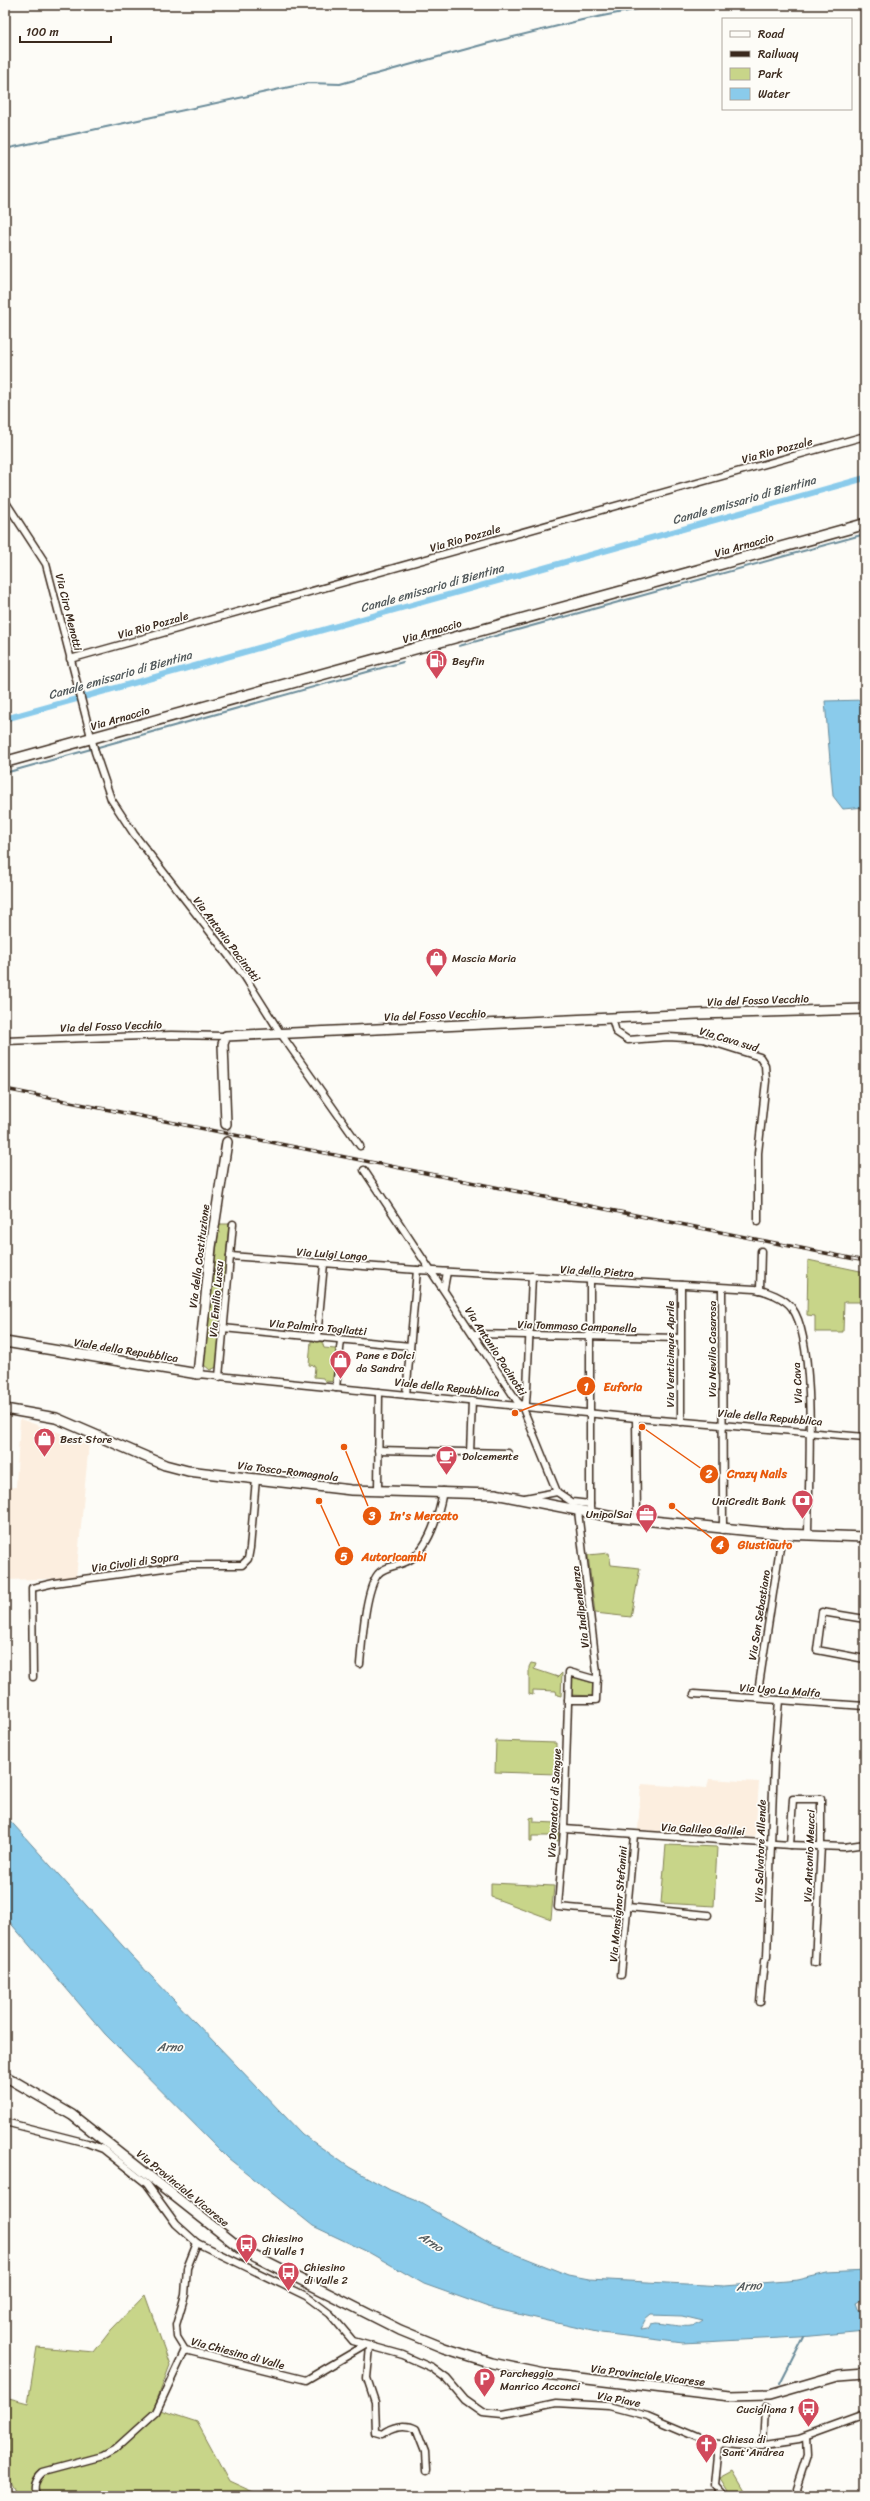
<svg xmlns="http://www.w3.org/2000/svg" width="870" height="2501" font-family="Sriracha,sans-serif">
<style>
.built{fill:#fceedf}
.green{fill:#c8d589;stroke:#828054}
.water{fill:#8acbeb;stroke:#6a8b99;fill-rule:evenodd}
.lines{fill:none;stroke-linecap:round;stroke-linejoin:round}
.stream{stroke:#6a8b99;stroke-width:2}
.canal{stroke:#8acbeb;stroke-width:6}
.secondary-tunnel{stroke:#d6d2cc;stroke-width:9;stroke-dasharray:9 4.5;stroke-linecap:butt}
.street-casing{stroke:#3b2a1e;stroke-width:9}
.secondary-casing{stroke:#3b2a1e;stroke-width:12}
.primary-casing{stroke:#3b2a1e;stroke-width:13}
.street{stroke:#fdfcf7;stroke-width:6}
.secondary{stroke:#fdfcf7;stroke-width:9}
.primary{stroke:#fdfcf7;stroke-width:10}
.rail-casing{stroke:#3b2a1e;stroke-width:3.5}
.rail{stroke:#fdfcf7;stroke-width:2;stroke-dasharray:6;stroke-linecap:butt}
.labels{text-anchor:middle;stroke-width:3.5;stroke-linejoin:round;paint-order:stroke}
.street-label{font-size:11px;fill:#3b2a1e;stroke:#fdfcf7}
.poi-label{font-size:11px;fill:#3b2a1e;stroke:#fdfcf7;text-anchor:start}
.water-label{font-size:12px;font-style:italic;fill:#535a5c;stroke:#fdfcf7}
.leader{fill:none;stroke:#e8590c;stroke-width:1.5}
.callout-dot{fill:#e8590c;stroke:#fdfcf7;stroke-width:1.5}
.mark-label{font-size:12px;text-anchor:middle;font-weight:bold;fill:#fff}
.callout-label{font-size:12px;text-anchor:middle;font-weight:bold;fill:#e8590c;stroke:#fdfcf7;stroke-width:3.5;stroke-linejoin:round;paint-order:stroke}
</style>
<rect width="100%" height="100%" fill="#fdfcf7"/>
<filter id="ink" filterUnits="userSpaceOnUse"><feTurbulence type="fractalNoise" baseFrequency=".025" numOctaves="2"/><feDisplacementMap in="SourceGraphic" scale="8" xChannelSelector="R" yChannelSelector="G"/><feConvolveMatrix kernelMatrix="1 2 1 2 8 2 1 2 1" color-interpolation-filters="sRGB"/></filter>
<g filter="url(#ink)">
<!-- built -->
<g class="built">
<path d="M20,1419L89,1443L76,1578L5,1580V1488L16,1487Z"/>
<path d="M709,1779L759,1782L755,1837L638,1830L641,1784L707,1788Z"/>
</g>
<!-- green -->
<g class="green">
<path d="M219,1224H229L217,1367L210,1370L204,1365Z"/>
<path d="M808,1260L865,1272V1302H844L843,1332H815V1316L807,1315Z"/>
<path d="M311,1341L322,1342L324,1348L335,1349L339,1346L335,1382L325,1381L323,1378L314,1377L315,1366L309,1365Z"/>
<path d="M609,1553L611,1565L640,1568L631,1617L595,1613L588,1555Z"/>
<path d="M531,1663L536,1664L534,1669L558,1677L562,1673L561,1696L557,1695L556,1691L533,1690V1695L529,1694V1667Z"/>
<path d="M572,1677L593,1683V1696L571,1695Z"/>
<path d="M496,1741L556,1743V1774L495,1772Z"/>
<path d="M534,1817V1822L556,1823L557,1817L560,1818L558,1841H556V1836H532V1841H530V1818Z"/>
<path d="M666,1845L717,1847L714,1906L661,1903Z"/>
<path d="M491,1883L554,1886L551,1919L491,1897Z"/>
<path d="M145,2295L170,2365L154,2408L197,2422L229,2481L262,2496H17L9,2478L8,2431H5V2397L28,2403L37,2347L94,2352L111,2330Z"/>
<path d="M733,2471L746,2493L741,2496H731L720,2478Z"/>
</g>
<!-- water -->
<g class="water">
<path d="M865,700V807L843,809L833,796L825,701Z"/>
<path d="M5,1815L131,1955L302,2134L349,2167L390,2190L415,2200L493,2245L568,2275L589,2279L725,2286L798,2280L827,2273L865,2271V2309L861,2300L856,2303L858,2310L865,2314V2331L800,2337L683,2343L601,2333L570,2326L488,2307L424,2284L370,2253L313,2226L228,2158L105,2034L7,1919L5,1916ZM651,2315L682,2316L703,2321C691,2331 671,2324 656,2323L651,2324L648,2329L640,2330L645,2320Z"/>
</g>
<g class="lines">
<!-- stream -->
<g class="stream">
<path d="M5,149L308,83L340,84L485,44L582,20L659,5"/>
<path d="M459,646L865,534"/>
<path d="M5,773L403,662"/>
<path d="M780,2384L804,2337"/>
</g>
<!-- canal -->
<path class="canal" d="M5,719L865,478"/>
<!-- secondary-tunnel -->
<path class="secondary-tunnel" d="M226,1124L227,1142"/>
<defs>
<g id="street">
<path d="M5,501L46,564L95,752L111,799L134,834L245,977L281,1034L360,1146"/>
<path d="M70,659L865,436"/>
<path d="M612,1018L616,1032L628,1040L668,1037L703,1039L760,1057L765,1065L766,1081L758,1153V1222"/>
<path d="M5,1041L171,1035L226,1036"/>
<path d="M364,1170L517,1401L522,1406L557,1492L572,1502L590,1504"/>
<path d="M230,1256L417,1270L755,1289C767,1291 785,1298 792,1308C818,1343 808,1488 808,1535"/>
<path d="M681,1285V1422"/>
<path d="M444,1288L447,1272"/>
<path d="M722,1288L723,1530"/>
<path d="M760,1290L761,1251"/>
<path d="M223,1328L410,1346"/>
<path d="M473,1334L680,1338"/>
<path d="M317,1338L324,1264"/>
<path d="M198,1374L636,1418L865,1437"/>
<path d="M219,1377L233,1224"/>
<path d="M336,1388L341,1340"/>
<path d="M406,1395L417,1270"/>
<path d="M522,1406L526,1402L527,1389L532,1276"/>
<path d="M636,1418L637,1520"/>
<path d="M378,1450L508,1453"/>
<path d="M470,1453L472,1401"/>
<path d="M378,1491L379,1392"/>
<path d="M525,1498L557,1492"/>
<path d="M590,1508V1280"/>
<path d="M865,1619L822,1612L817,1650L865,1659"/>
<path d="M360,1664C362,1643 365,1590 378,1574C384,1566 399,1566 408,1561C429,1549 439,1514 443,1491"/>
<path d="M33,1677L32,1588L54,1583L186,1565H242L248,1559L250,1548L256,1479"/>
<path d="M597,1680L569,1672L564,1829L558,1907L627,1913"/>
<path d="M694,1694L865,1706"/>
<path d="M757,1698L782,1534"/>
<path d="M568,1700H596L597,1673L578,1511"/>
<path d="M564,1829L790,1845L844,1847L865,1844"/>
<path d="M790,1845L793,1799H821V1846L815,1963"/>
<path d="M628,1907L708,1915"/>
<path d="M621,1975L634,1835"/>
<path d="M760,2002L764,1961L767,1957L774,1761L779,1700"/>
<path d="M5,2122L87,2143L103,2149L147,2184L176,2224L197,2243L306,2296L330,2314L353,2341L403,2355L432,2368L447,2379L465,2400L482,2412L503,2414L556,2403L609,2406L647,2416L711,2443L746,2447L799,2439L865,2415"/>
<path d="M197,2243L187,2268L185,2295L176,2325L177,2337L185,2350L306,2380L364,2346"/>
<path d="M370,2347L367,2378L375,2402L376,2432L383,2434C392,2427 405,2423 416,2429L425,2452L426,2471"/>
<path d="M719,2445L715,2485L725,2496"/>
<path d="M763,2445L765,2408"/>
<path d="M36,2496C33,2486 35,2479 43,2472L103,2456L114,2450L156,2412L185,2350"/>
<path d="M798,2496L796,2489L807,2455L806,2437"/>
</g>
<g id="secondary">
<path d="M226,1124L223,1044L226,1036L698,1014L865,1009"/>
<path d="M5,1342L198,1374L211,1247L227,1142"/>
<path d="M5,1409L56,1418L165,1465L188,1471L351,1490L495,1494L613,1517L782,1534L865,1537"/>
<path d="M5,2076L72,2115L244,2251L400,2330L444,2348L492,2363L545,2374L730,2396L770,2395L839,2375L865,2373"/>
</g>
<path id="primary" d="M5,762L865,524"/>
</defs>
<!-- street casing -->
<use href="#street" class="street-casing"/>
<!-- secondary casing -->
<use href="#secondary" class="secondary-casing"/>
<!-- primary casing -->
<use href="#primary" class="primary-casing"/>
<!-- street -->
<use href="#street" class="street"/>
<!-- secondary -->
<use href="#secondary" class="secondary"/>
<!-- primary -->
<use href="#primary" class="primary"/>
<defs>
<path id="rail" d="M5,1089L865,1261"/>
</defs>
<!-- rail casing -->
<use href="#rail" class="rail-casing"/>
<!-- rail -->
<use href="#rail" class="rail"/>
</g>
</g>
<!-- icons -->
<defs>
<symbol id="fuel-pin" viewBox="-11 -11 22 30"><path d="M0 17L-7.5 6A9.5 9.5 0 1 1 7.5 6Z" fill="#d1495b" stroke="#fdfcf7"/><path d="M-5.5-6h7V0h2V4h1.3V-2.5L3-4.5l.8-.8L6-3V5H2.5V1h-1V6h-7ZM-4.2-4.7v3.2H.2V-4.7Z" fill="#fff"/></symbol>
<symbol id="shop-pin" viewBox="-11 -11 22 30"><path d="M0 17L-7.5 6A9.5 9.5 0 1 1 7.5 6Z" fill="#d1495b" stroke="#fdfcf7"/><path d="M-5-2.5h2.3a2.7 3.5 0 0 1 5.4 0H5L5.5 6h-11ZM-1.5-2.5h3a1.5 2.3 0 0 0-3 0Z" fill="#fff"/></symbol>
<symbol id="cafe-pin" viewBox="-11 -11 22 30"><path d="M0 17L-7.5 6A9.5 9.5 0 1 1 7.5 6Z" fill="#d1495b" stroke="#fdfcf7"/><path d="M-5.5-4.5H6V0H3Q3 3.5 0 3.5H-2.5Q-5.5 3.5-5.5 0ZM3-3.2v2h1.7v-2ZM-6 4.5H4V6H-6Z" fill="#fff"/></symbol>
<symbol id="bank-pin" viewBox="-11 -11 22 30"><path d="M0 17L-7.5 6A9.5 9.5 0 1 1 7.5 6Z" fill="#d1495b" stroke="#fdfcf7"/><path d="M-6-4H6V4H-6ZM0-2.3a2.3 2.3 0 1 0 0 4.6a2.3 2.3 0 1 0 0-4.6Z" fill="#fff"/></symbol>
<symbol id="office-pin" viewBox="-11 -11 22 30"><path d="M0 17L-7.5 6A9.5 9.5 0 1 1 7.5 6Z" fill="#d1495b" stroke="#fdfcf7"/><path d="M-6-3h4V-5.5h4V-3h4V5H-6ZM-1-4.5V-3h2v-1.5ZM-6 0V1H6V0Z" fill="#fff"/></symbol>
<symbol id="bus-pin" viewBox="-11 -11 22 30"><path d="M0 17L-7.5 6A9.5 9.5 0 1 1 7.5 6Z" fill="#d1495b" stroke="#fdfcf7"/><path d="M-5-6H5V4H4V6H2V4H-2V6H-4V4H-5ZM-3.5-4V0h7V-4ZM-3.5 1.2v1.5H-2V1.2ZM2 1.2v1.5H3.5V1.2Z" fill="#fff"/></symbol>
<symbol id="parking-pin" viewBox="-11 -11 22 30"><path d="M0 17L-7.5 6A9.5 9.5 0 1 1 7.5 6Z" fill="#d1495b" stroke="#fdfcf7"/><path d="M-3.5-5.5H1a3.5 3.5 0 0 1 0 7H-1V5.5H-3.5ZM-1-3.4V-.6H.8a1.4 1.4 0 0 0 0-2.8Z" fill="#fff"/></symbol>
<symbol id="church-pin" viewBox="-11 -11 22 30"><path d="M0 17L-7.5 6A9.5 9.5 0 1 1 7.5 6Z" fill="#d1495b" stroke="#fdfcf7"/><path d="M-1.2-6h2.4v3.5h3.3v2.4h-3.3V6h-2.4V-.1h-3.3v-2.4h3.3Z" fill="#fff"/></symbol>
</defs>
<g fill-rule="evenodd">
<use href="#fuel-pin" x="424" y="648" width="25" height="34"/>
<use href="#shop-pin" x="424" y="946" width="25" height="34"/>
<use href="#shop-pin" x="328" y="1348" width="25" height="34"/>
<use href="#shop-pin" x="32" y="1426" width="25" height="34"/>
<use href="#cafe-pin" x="434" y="1444" width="25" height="34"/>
<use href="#bank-pin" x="790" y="1488" width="25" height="34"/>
<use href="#office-pin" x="634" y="1502" width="25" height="34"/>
<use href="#bus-pin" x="234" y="2232" width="25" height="34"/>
<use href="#bus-pin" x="276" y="2260" width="25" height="34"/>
<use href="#parking-pin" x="472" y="2366" width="25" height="34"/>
<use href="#bus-pin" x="796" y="2396" width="25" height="34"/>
<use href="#church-pin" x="694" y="2432" width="25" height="34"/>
</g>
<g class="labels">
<!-- street labels -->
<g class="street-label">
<text transform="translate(777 450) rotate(-15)" y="4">Via Rio Pozzale</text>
<text transform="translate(465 538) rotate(-16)" y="4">Via Rio Pozzale</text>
<text transform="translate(744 545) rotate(-16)" y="4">Via Arnaccio</text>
<text transform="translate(69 612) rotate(76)" y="4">Via Ciro Menotti</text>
<text transform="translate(153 625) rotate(-16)" y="4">Via Rio Pozzale</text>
<text transform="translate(432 631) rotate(-16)" y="4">Via Arnaccio</text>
<text transform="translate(120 718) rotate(-16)" y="4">Via Arnaccio</text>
<text transform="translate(227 939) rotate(53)" y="4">Via Antonio Pacinotti</text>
<text transform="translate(758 1000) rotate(-2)" y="4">Via del Fosso Vecchio</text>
<text transform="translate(435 1015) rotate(-2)" y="4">Via del Fosso Vecchio</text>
<text transform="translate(111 1026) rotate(-2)" y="4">Via del Fosso Vecchio</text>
<text transform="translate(729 1039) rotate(17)" y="4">Via Cava sud</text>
<text transform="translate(332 1254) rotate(4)" y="4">Via Luigi Longo</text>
<text transform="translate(199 1256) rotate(-83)" y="4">Via della Costituzione</text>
<text transform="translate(597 1271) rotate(3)" y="4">Via della Pietra</text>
<text transform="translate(216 1299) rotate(-85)" y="4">Via Emilio Lussu</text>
<text transform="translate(577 1326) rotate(2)" y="4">Via Tommaso Campanella</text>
<text transform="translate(318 1327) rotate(5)" y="4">Via Palmiro Togliatti</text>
<text transform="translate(712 1349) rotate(-90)" y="4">Via Nevilio Casarosa</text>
<text transform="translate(126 1350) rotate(9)" y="4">Viale della Repubblica</text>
<text transform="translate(496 1351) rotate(57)" y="4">Via Antonio Pacinotti</text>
<text transform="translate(670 1354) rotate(-90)" y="4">Via Venticinque Aprile</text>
<text transform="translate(797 1383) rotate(-93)" y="4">Via Cava</text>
<text transform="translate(447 1387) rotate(6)" y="4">Viale della Repubblica</text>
<text transform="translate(770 1417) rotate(5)" y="4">Viale della Repubblica</text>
<text transform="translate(288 1471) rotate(7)" y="4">Via Tosco-Romagnola</text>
<text transform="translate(135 1562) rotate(-8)" y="4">Via Civoli di Sopra</text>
<text transform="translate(580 1607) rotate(-97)" y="4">Via Indipendenza</text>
<text transform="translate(759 1615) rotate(-81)" y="4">Via San Sebastiano</text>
<text transform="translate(780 1690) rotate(4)" y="4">Via Ugo La Malfa</text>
<text transform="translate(554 1803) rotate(-87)" y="4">Via Donatori di Sangue</text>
<text transform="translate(703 1829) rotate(3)" y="4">Via Galileo Galilei</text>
<text transform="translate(760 1851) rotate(-88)" y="4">Via Salvatore Allende</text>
<text transform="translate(809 1856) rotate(-88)" y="4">Via Antonio Meucci</text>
<text transform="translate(618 1904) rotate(-85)" y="4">Via Monsignor Stefanini</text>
<text transform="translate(183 2188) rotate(39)" y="4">Via Provinciale Vicarese</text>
<text transform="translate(238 2353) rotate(15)" y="4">Via Chiesino di Valle</text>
<text transform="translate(648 2375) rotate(7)" y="4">Via Provinciale Vicarese</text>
<text transform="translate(619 2399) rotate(11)" y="4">Via Piave</text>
</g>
<!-- poi labels -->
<g class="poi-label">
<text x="452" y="665">Beyfin</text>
<text x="452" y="962">Mascia Maria</text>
<text x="356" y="1359">Pane e Dolci<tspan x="356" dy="13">da Sandra</tspan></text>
<text x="60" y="1443">Best Store</text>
<text x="462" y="1460">Dolcemente</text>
<text x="786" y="1505" text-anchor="end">UniCredit Bank</text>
<text x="632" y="1518" text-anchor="end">UnipolSai</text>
<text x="262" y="2242">Chiesino<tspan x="262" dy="13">di Valle 1</tspan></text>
<text x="304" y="2271">Chiesino<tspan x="304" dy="13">di Valle 2</tspan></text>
<text x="500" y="2377">Parcheggio<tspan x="500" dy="13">Manrico Acconci</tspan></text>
<text x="794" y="2413" text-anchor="end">Cucigliana 1</text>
<text x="722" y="2443">Chiesa di<tspan x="722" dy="13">Sant'Andrea</tspan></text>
</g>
<!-- water labels -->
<g class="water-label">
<text transform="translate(744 500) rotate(-16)" y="4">Canale emissario di Bientina</text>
<text transform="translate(432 588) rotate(-16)" y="4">Canale emissario di Bientina</text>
<text transform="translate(120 675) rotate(-16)" y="4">Canale emissario di Bientina</text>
<text x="170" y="2051">Arno</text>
<text transform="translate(431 2242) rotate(34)" y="4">Arno</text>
<text transform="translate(749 2286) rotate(-4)" y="4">Arno</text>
</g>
</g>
<!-- callouts -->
<path class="leader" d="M515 1413L586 1386M642 1427L709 1474M344 1447L372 1516M672 1506L720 1545M319 1501L344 1556"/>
<g class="callout-dot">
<circle cx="515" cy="1413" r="4"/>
<circle cx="642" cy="1427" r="4"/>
<circle cx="344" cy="1447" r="4"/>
<circle cx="672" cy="1506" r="4"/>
<circle cx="319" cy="1501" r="4"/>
<circle cx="586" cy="1386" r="10"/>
<circle cx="709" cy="1474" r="10"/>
<circle cx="372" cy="1516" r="10"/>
<circle cx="720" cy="1545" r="10"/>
<circle cx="344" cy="1556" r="10"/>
</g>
<g class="mark-label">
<text x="586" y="1391">1</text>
<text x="709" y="1478">2</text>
<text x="372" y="1520">3</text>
<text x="720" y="1549">4</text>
<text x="344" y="1561">5</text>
</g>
<g class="callout-label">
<text x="623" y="1391">Euforia</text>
<text x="757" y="1478">Crazy Nails</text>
<text x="424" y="1520">In's Mercato</text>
<text x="765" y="1549">Giustiauto</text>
<text x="394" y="1561">Autoricambi</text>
</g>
<!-- margin -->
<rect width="870" height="2501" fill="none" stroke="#fdfcf7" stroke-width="20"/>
<rect x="10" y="10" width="850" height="2481" fill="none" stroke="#3b2a1e" stroke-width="1.5" filter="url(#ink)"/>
<!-- legend -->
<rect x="722" y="18" width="130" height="92" fill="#fdfcf7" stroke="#afa8a0"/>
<rect x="730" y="31" width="20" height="6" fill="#fdfcf7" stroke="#afa8a0"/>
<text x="758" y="38" font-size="12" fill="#3b2a1e">Road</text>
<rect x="730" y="51" width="20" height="6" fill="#3b2a1e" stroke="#afa8a0"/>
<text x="758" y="58" font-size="12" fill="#3b2a1e">Railway</text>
<rect x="730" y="68" width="20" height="12" fill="#c8d589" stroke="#afa8a0"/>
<text x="758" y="78" font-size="12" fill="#3b2a1e">Park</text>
<rect x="730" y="88" width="20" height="12" fill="#8acbeb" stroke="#afa8a0"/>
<text x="758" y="98" font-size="12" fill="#3b2a1e">Water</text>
<!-- scale -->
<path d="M20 36v6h91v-6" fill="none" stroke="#3b2a1e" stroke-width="2"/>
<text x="26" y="36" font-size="12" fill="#3b2a1e" stroke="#fdfcf7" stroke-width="3" paint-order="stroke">100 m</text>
</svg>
